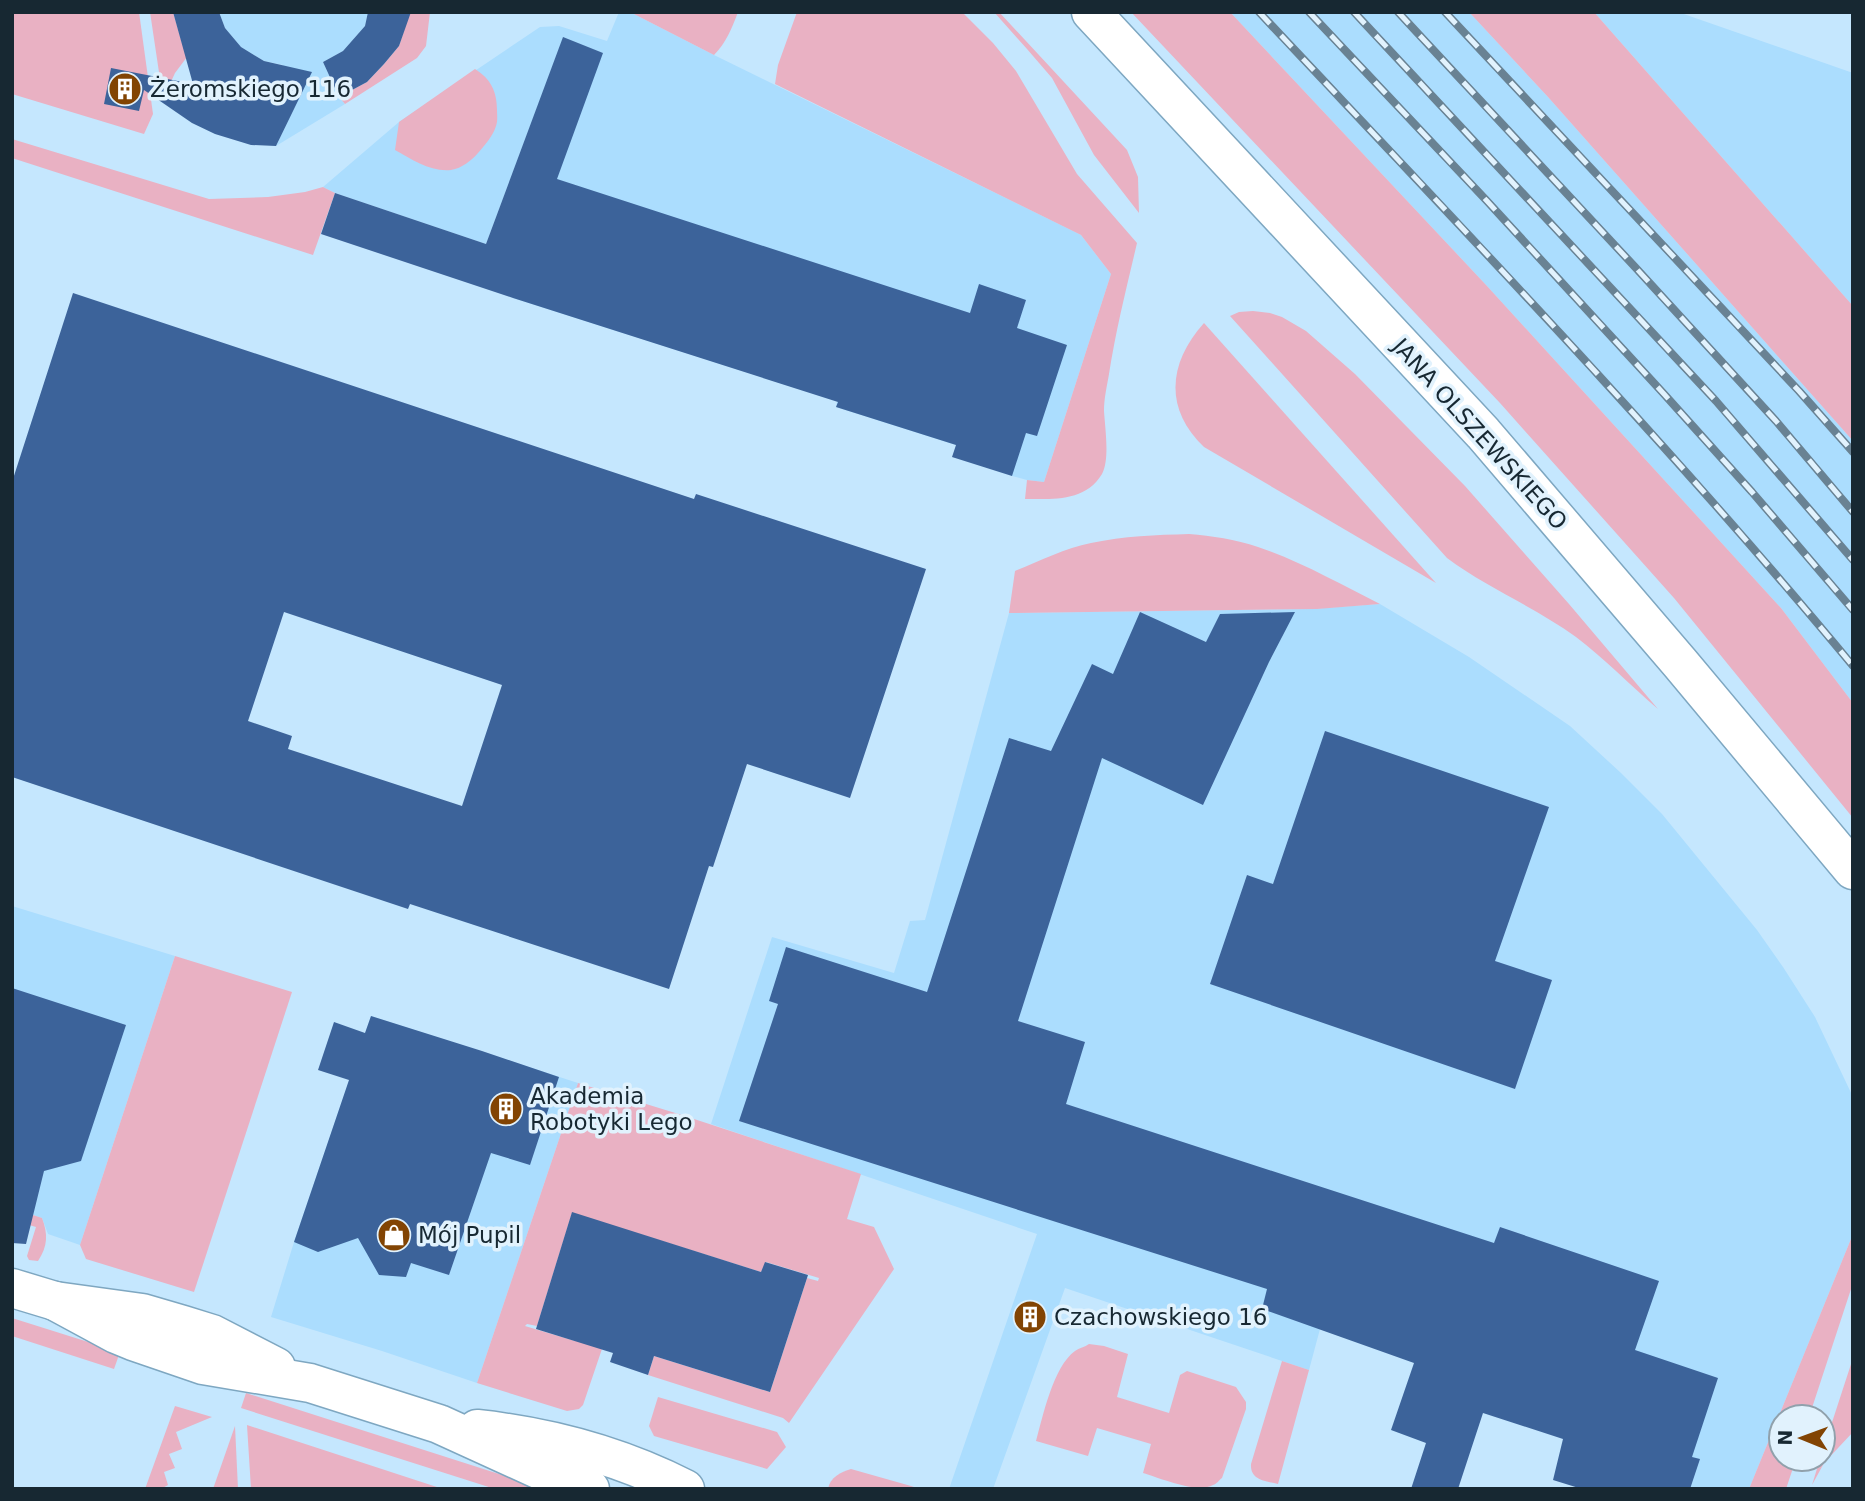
<svg xmlns="http://www.w3.org/2000/svg" width="1865" height="1501" font-family="'DejaVu Sans',sans-serif">
<style>
.built{fill:#abddfe}
.green{fill:#e9b1c3}
.building{fill:#3c639a;fill-rule:evenodd}
.lines{fill:none;stroke-linecap:round;stroke-linejoin:round}
.minor-casing{stroke:#7ea7c1;stroke-width:41}
.secondary-casing{stroke:#7ea7c1;stroke-width:41}
.minor{stroke:#fff;stroke-width:38}
.secondary{stroke:#fff;stroke-width:38}
.rail-casing{stroke:#698293;stroke-width:8}
.rail{stroke:#e1f2fd;stroke-width:5;stroke-dasharray:16;stroke-linecap:butt}
.labels{text-anchor:middle;stroke-width:7;stroke-linejoin:round;paint-order:stroke}
.poi-label{font-size:23px;fill:#172832;stroke:#e1f2fd;text-anchor:start}
.street-label{font-size:23px;fill:#172832;stroke:#e1f2fd}
</style>
<rect width="100%" height="100%" fill="#c5e7fe"/>
<!-- built -->
<g class="built">
<path d="M219,12H368L365,26L343,51L323,62L339,97L345,104L276,146L296,104L282,107L283,65L264,61L241,47L225,28Z"/>
<path d="M619,12H630L714,55L1081,235L1111,274L1044,482L1027,480L1012,476L956,445L836,407L837,401L513,298L602,53L563,38L486,244L335,193L323,187L399,122L540,27L559,26L607,41Z"/>
<path d="M1230,12H1469L1548,97L1853,441V703L1781,608L1487,286Z"/>
<path d="M1594,12H1678L1853,73V306Z"/>
<path d="M1380,604L1469,657L1570,726L1621,773L1662,814L1757,930L1783,967L1815,1017L1853,1097V1234L1749,1489H1602L1619,1434L1320,1329L1309,1370L1065,1288L993,1489H949L1037,1234L711,1124L772,937L894,973L910,921L925,920L1009,613L1311,609Z"/>
<path d="M12,906L175,956L80,1245L48,1234L42,1218L12,1208Z"/>
<path d="M371,1016L578,1083L477,1383L382,1351L271,1317L294,1242Z"/>
</g>
<!-- green -->
<g class="green">
<path d="M12,12H139L153,114L144,134L12,94Z"/>
<path d="M150,12H173L182,43L190,53L175,73L163,99Z"/>
<path d="M410,12H430L426,46L417,58L345,104L339,97L367,82L384,64L399,46Z"/>
<path d="M630,12H738C732,28 726,43 714,55Z"/>
<path d="M797,12H962L993,43L1016,71L1077,174L1137,243C1127,286 1116,329 1109,374C1107,386 1104,398 1104,411C1105,428 1110,459 1102,474C1085,502 1053,499 1025,499L1027,480L1044,482L1111,274L1081,235L775,84L778,65Z"/>
<path d="M994,12H999L1127,150L1138,177L1139,213L1094,155L1052,78L1027,49Z"/>
<path d="M1131,12H1230L1487,286L1781,608L1853,703V818L1674,598L1500,403Z"/>
<path d="M1469,12H1594L1853,306V441L1548,97Z"/>
<path d="M475,69C491,79 497,92 497,110C497,115 498,121 496,126C493,136 485,145 478,153C471,161 462,168 451,170C430,172 413,160 395,150L399,122Z"/>
<path d="M12,139L209,199L268,197L305,192L323,187L335,193L313,255L12,158Z"/>
<path d="M1253,311L1270,313L1282,317L1306,331L1355,374L1465,486L1569,604L1658,709C1631,686 1604,658 1576,637C1535,607 1487,588 1447,558L1230,316L1239,312Z"/>
<path d="M1204,323L1436,583L1204,447C1164,409 1168,363 1204,323Z"/>
<path d="M1189,534C1212,536 1235,539 1258,547C1300,561 1340,584 1380,604L1317,609L1009,613L1015,571C1040,561 1065,548 1091,543C1124,536 1156,535 1189,534Z"/>
<path d="M175,956L292,992L194,1292L86,1259L80,1245Z"/>
<path d="M578,1083L685,1116L861,1174L847,1219L874,1227L894,1269L789,1423L783,1418L648,1375L654,1356L770,1392L807,1278L818,1281L819,1278L766,1262L761,1272L572,1213L537,1326L527,1324L525,1326L575,1341L605,1340L583,1405L579,1409L567,1411L477,1383Z"/>
<path d="M12,1208L42,1218C48,1234 48,1246 38,1261L29,1260L27,1256L36,1227L12,1220Z"/>
<path d="M1853,1234V1283L1809,1417H1781V1459H1796L1786,1489H1749Z"/>
<path d="M12,1318L120,1352L114,1369L12,1336Z"/>
<path d="M1089,1344L1104,1346L1128,1354L1117,1397L1169,1413L1180,1375L1187,1371L1236,1387L1246,1402V1409L1222,1478C1219,1480 1217,1484 1213,1485C1197,1494 1160,1478 1143,1473L1151,1444L1097,1428L1088,1456L1036,1441C1043,1416 1053,1367 1075,1351C1079,1348 1085,1347 1089,1344Z"/>
<path d="M1853,1358V1432L1824,1463L1812,1485L1820,1459H1823V1450Z"/>
<path d="M1282,1361L1309,1370L1278,1484C1265,1481 1250,1480 1251,1464Z"/>
<path d="M246,1393L546,1489H495L241,1408Z"/>
<path d="M658,1397L777,1432L786,1447L767,1469L654,1436L649,1426Z"/>
<path d="M175,1406L212,1417L176,1432L182,1449L169,1454L175,1468L164,1472L168,1485L161,1489H145Z"/>
<path d="M247,1425L443,1489H251Z"/>
<path d="M235,1426L238,1489H213Z"/>
<path d="M851,1469L911,1486L920,1489H828C830,1477 841,1472 851,1469Z"/>
</g>
<!-- building -->
<g class="building">
<path d="M173,12H219L225,28L241,47L264,61L312,72L276,146L251,145L215,134L192,123L144,90L139,111L104,104L111,68L193,84Z"/>
<path d="M368,12H411L399,46L384,64L367,82L339,97L323,62L343,51L365,26Z"/>
<path d="M563,37L603,53L557,179L970,313L979,284L1026,300L1017,328L1067,345L1037,436L1026,433L1012,476L952,457L956,445L836,407L838,402L513,298L321,234L335,193L486,244Z"/>
<path d="M73,293L694,499L696,494L926,569L850,798L747,764L713,867L709,866L669,989L410,904L408,909L12,777V482ZM284,612L502,685L462,806L288,749L292,736L248,721Z"/>
<path d="M1140,612L1206,642L1220,614L1295,612L1269,662L1203,805L1102,758L1018,1021L1085,1042L1066,1104L1494,1243L1500,1227L1659,1281L1635,1350L1718,1378L1692,1457L1700,1459L1690,1489H1582L1553,1480L1563,1439L1483,1413L1458,1489H1411L1426,1443L1391,1430L1414,1363L1262,1309L1267,1289L739,1121L778,1004L769,1001L786,947L927,992L1009,738L1051,751L1092,664L1113,674Z"/>
<path d="M1325,731L1549,807L1495,961L1552,980L1515,1089L1210,984L1247,875L1273,884Z"/>
<path d="M12,988L126,1025L81,1161L44,1171L26,1244L12,1243Z"/>
<path d="M371,1016L482,1051L559,1077L530,1165L491,1153L449,1275L411,1263L406,1277L379,1275L358,1238L318,1252L294,1242L349,1080L318,1070L334,1022L365,1033Z"/>
<path d="M572,1212L761,1272L765,1262L808,1275L770,1392L654,1356L648,1375L610,1362L613,1353L536,1329Z"/>
</g>
<g class="lines">
<defs>
<g id="minor">
<path d="M12,1288L55,1301L142,1313L183,1325L212,1334L276,1367"/>
<path d="M55,1301L116,1334L133,1341L203,1365L310,1383L439,1424L553,1476L590,1489"/>
<path d="M477,1429C551,1437 618,1455 685,1489"/>
</g>
<path id="secondary" d="M1091,12L1483,433L1680,663L1853,870"/>
</defs>
<!-- minor casing -->
<use href="#minor" class="minor-casing"/>
<!-- secondary casing -->
<use href="#secondary" class="secondary-casing"/>
<!-- minor -->
<use href="#minor" class="minor"/>
<!-- secondary -->
<use href="#secondary" class="secondary"/>
<defs>
<g id="rail">
<path d="M1259,12C1461,227 1665,439 1853,666"/>
<path d="M1309,12L1487,201L1664,394L1752,492L1853,610"/>
<path d="M1354,12L1716,401L1853,560"/>
<path d="M1398,12L1635,267L1776,421L1853,512"/>
<path d="M1445,12L1799,391L1853,452"/>
</g>
</defs>
<!-- rail casing -->
<use href="#rail" class="rail-casing"/>
<!-- rail -->
<use href="#rail" class="rail"/>
</g>
<!-- icons -->
<defs>
<symbol id="building-disc" viewBox="-11 -11 22 22"><circle r="9.5" fill="#824403" stroke="#e1f2fd"/><path d="M-4-6H4V6H1V3H-1V6H-4ZM-2.5-4.3h1.7v1.8h-1.7ZM.8-4.3h1.7v1.8H.8ZM-2.5-1h1.7V.8h-1.7ZM.8-1h1.7V.8H.8Z" fill="#fff"/></symbol>
<symbol id="shop-disc" viewBox="-11 -11 22 22"><circle r="9.5" fill="#824403" stroke="#e1f2fd"/><path d="M-5-2.5h2.3a2.7 3.5 0 0 1 5.4 0H5L5.5 6h-11ZM-1.5-2.5h3a1.5 2.3 0 0 0-3 0Z" fill="#fff"/></symbol>
</defs>
<g fill-rule="evenodd">
<use href="#building-disc" x="106" y="70" width="38" height="38"/>
<use href="#building-disc" x="487" y="1090" width="38" height="38"/>
<use href="#shop-disc" x="375" y="1216" width="38" height="38"/>
<use href="#building-disc" x="1011" y="1298" width="38" height="38"/>
</g>
<g class="labels">
<!-- poi labels -->
<g class="poi-label">
<text x="150" y="97">Żeromskiego 116</text>
<text x="530" y="1104">Akademia<tspan x="530" dy="26">Robotyki Lego</tspan></text>
<text x="418" y="1243">Mój Pupil</text>
<text x="1054" y="1325">Czachowskiego 16</text>
</g>
<!-- street labels -->
<g class="street-label">
<text transform="translate(1480 434) rotate(48)" y="8">JANA OLSZEWSKIEGO</text>
</g>
</g>
<!-- border -->
<rect width="1865" height="1501" fill="none" stroke="#172832" stroke-width="28"/>
<!-- north arrow -->
<g transform="translate(1802 1438) rotate(271)"><circle r="33" fill="#e1f2fd" stroke="#90a1ac" stroke-width="2"/>
<path d="M0-5L12 26L0 18L-12 26Z" fill="#824403"/>
<text y="-10" font-size="19" font-weight="bold" text-anchor="middle" fill="#172832">N</text>
</g>
</svg>
